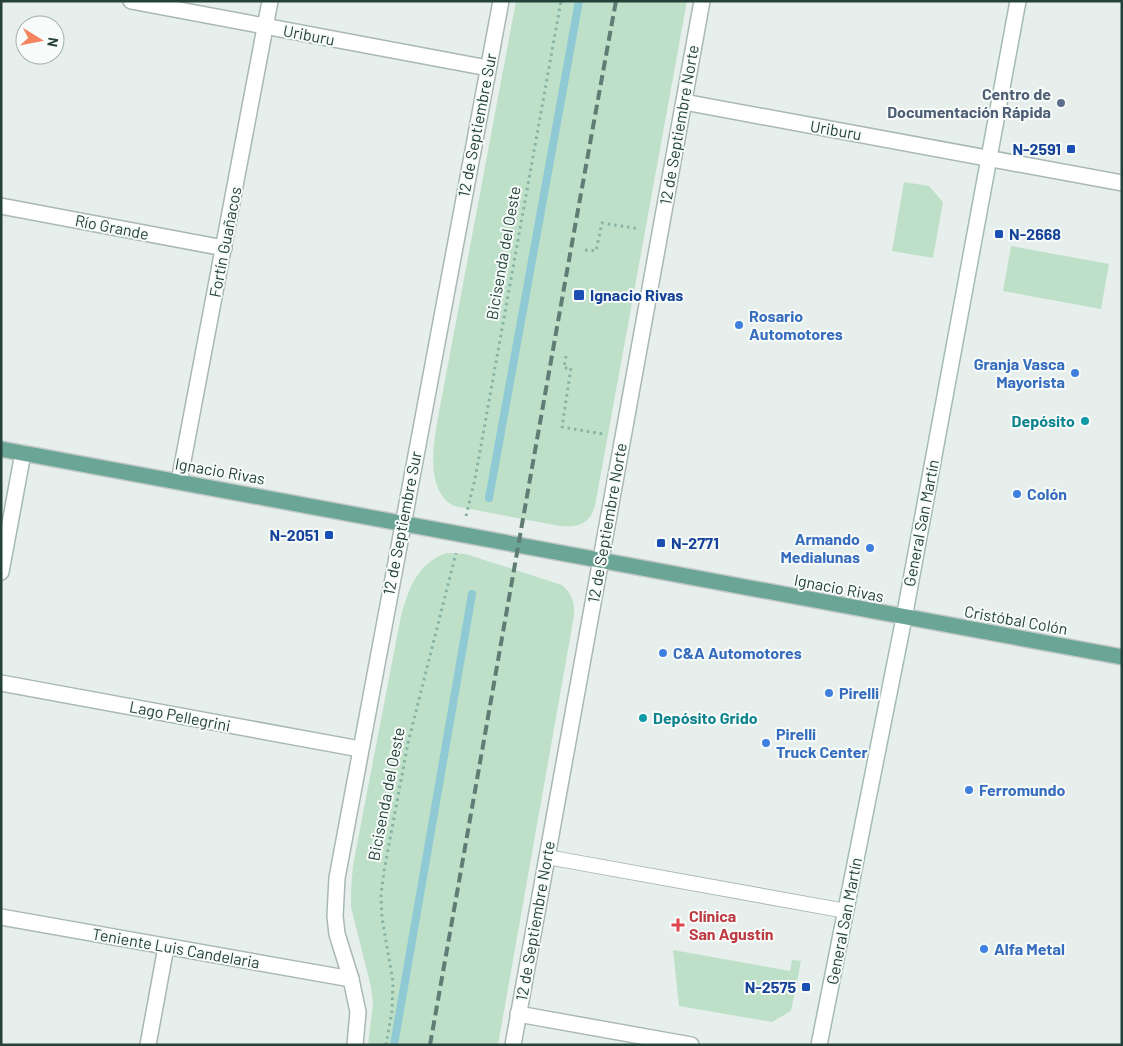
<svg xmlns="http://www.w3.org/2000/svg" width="1123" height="1046" font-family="Barlow,sans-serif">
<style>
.green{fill:#bfe0c8}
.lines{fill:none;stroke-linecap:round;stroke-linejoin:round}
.stream{stroke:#8ec9d4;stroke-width:8}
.lane-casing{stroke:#a8b8b2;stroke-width:16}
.street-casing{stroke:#a8b8b2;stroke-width:18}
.secondary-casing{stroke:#a4bbb3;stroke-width:18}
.primary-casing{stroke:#c2cac8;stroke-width:18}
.path{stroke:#86b3a5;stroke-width:3;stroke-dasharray:2.5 4;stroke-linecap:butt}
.lane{stroke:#fff;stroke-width:14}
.street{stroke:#fff;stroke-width:15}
.secondary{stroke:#fff;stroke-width:15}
.primary{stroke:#6aa596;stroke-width:15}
.rail{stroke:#5f7d75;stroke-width:4;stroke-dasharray:10 5;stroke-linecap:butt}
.service-dot{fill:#5c6f8a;stroke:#f7fbf9;stroke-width:2}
.transit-dot{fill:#1a4fb4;stroke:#f7fbf9;stroke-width:2}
.shop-dot{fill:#3f7fe0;stroke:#f7fbf9;stroke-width:2}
.culture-dot{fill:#0f9aa8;stroke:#f7fbf9;stroke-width:2}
.health-dot{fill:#e0444e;stroke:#f7fbf9;stroke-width:2}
.labels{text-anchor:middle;stroke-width:4;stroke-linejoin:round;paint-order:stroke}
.street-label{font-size:16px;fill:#24423a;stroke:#f7fbf9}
.service-label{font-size:16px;font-weight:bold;fill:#4e5e75;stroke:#f7fbf9;text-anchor:end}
.transit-label{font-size:16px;font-weight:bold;fill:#164399;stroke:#f7fbf9;text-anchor:end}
.shop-label{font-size:16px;font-weight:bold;fill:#366cbe;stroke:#f7fbf9;text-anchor:start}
.culture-label{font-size:16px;font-weight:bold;fill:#0d838f;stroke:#f7fbf9;text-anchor:end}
.health-label{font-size:16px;font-weight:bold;fill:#be3a42;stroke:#f7fbf9;text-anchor:start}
</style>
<rect width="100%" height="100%" fill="#e6efeb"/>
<!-- green -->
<g class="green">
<path d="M516,1H687L595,506C590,524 577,528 560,526L454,506C426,491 433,449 437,423Z"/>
<path d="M904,182L929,186L943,202L933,258L892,251Z"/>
<path d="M1011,246L1109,264L1101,309L1003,291Z"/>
<path d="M447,553L466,554L562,585C572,594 575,602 574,616L498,1045H368L373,1003L371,987L351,907V890L353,865L400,621C407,592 416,563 447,553Z"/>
<path d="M673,950L790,971L792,960L801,961L791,1011L772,1022L679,1006Z"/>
</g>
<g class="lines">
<!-- stream -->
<g class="stream">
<path d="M489,498L579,1"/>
<path d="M394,1045L472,594"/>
</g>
<defs>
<path id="lane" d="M547,857L846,911"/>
<g id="street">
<path d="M131,1L488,68"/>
<path d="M684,102L1122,183"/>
<path d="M1,206L224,248"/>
<path d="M179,482L270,1"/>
<path d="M1,683L360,749"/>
<path d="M1,917L351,979"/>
<path d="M518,1014L691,1045"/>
<path d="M148,1045L166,947"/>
<path d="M355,1045L358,1012L351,979L337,934L335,916L337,878L501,1"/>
<path d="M513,1045L702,1"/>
</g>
<g id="secondary">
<path d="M1,572L23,453"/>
<path d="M819,1045L904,618L1018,1"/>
</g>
<path id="primary" d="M1,449C375,515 748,590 1122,657"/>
</defs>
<!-- lane casing -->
<use href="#lane" class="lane-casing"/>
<!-- street casing -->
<use href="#street" class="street-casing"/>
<!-- secondary casing -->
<use href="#secondary" class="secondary-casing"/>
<!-- primary casing -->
<use href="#primary" class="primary-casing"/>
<!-- path -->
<g class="path">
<path d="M585,250L596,251L602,223L640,229"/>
<path d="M566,356L564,368H571L562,427L603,434"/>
<path d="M466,516L475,479L561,1"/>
<path d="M386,1045L392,1011L393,982L382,918L381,895L384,871L408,743L456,553"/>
</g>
<!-- lane -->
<use href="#lane" class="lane"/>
<!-- street -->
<use href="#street" class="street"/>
<!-- secondary -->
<use href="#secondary" class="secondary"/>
<!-- primary -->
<use href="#primary" class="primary"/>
<!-- rail -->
<path class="rail" d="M430,1045C492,697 552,349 616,1"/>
</g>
<!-- markers -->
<circle class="service-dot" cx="1061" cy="103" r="5"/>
<g class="transit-dot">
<rect x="1066" y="144" width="10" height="10" rx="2.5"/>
<rect x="994" y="229" width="10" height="10" rx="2.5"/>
<rect x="573" y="289" width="12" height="12" rx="2.5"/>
<rect x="324" y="530" width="10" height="10" rx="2.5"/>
<rect x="656" y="538" width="10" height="10" rx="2.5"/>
<rect x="801" y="982" width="10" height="10" rx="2.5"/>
</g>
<g class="shop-dot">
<circle cx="739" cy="325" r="5"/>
<circle cx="1075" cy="373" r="5"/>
<circle cx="1017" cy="494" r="5"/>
<circle cx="870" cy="548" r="5"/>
<circle cx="663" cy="653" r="5"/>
<circle cx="829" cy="693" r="5"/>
<circle cx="766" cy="743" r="5"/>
<circle cx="969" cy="790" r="5"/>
<circle cx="984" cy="949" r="5"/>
</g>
<g class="culture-dot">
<circle cx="1085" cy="421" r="5"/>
<circle cx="643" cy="718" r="5"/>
</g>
<path class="health-dot" d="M675.5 917.5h5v5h5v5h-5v5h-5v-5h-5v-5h5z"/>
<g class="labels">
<!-- street labels -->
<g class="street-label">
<text transform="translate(309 35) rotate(11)" y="6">Uriburu</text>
<text transform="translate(477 125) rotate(-79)" y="6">12 de Septiembre Sur</text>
<text transform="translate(679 125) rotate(-80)" y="6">12 de Septiembre Norte</text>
<text transform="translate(836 130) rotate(10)" y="6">Uriburu</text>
<text transform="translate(112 227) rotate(11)" y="6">Río Grande</text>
<text transform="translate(225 242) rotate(-79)" y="6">Fortín Guañacos</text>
<text transform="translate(503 253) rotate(-80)" y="6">Bicisenda del Oeste</text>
<text transform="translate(220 471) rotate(10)" y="6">Ignacio Rivas</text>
<text transform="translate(402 523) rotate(-79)" y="6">12 de Septiembre Sur</text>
<text transform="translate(607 523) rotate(-80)" y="6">12 de Septiembre Norte</text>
<text transform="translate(921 523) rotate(-79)" y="6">General San Martín</text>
<text transform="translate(839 588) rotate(11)" y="6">Ignacio Rivas</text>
<text transform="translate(1016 620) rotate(10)" y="6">Cristóbal Colón</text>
<text transform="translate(180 716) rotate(11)" y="6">Lago Pellegrini</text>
<text transform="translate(386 794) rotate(-79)" y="6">Bicisenda del Oeste</text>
<text transform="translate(535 921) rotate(-80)" y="6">12 de Septiembre Norte</text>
<text transform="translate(844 921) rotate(-79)" y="6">General San Martín</text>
<text transform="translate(176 948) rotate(10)" y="6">Teniente Luis Candelaria</text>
</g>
<!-- service labels -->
<g class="service-label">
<text x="1051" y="100">Centro de<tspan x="1051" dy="18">Documentación Rápida</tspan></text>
</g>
<!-- transit labels -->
<g class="transit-label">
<text x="1061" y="155">N-2591</text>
<text x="1009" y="240" text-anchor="start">N-2668</text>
<text x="590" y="301" text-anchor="start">Ignacio Rivas</text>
<text x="319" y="541">N-2051</text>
<text x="671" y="549" text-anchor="start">N-2771</text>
<text x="796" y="993">N-2575</text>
</g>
<!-- shop labels -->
<g class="shop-label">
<text x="749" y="322">Rosario<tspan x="749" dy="18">Automotores</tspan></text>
<text x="1065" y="370" text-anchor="end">Granja Vasca<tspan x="1065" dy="18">Mayorista</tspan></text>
<text x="1027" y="500">Colón</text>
<text x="860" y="545" text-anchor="end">Armando<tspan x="860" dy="18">Medialunas</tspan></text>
<text x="673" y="659">C&amp;A Automotores</text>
<text x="839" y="699">Pirelli</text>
<text x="776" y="740">Pirelli<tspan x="776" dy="18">Truck Center</tspan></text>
<text x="979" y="796">Ferromundo</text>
<text x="994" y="955">Alfa Metal</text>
</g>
<!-- culture labels -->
<g class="culture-label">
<text x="1075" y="427">Depósito</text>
<text x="653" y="724" text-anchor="start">Depósito Grido</text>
</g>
<!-- health labels -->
<g class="health-label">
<text x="689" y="922">Clínica<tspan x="689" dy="18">San Agustín</tspan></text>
</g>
</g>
<!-- border -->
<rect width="1123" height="1046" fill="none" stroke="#24423a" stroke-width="5"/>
<!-- north arrow -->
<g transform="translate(40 40) rotate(100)"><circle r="24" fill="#f7fbf9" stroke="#a3b1ad"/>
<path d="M0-4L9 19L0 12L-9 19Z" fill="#f4845f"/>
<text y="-8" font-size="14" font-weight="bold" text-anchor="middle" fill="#24423a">N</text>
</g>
</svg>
